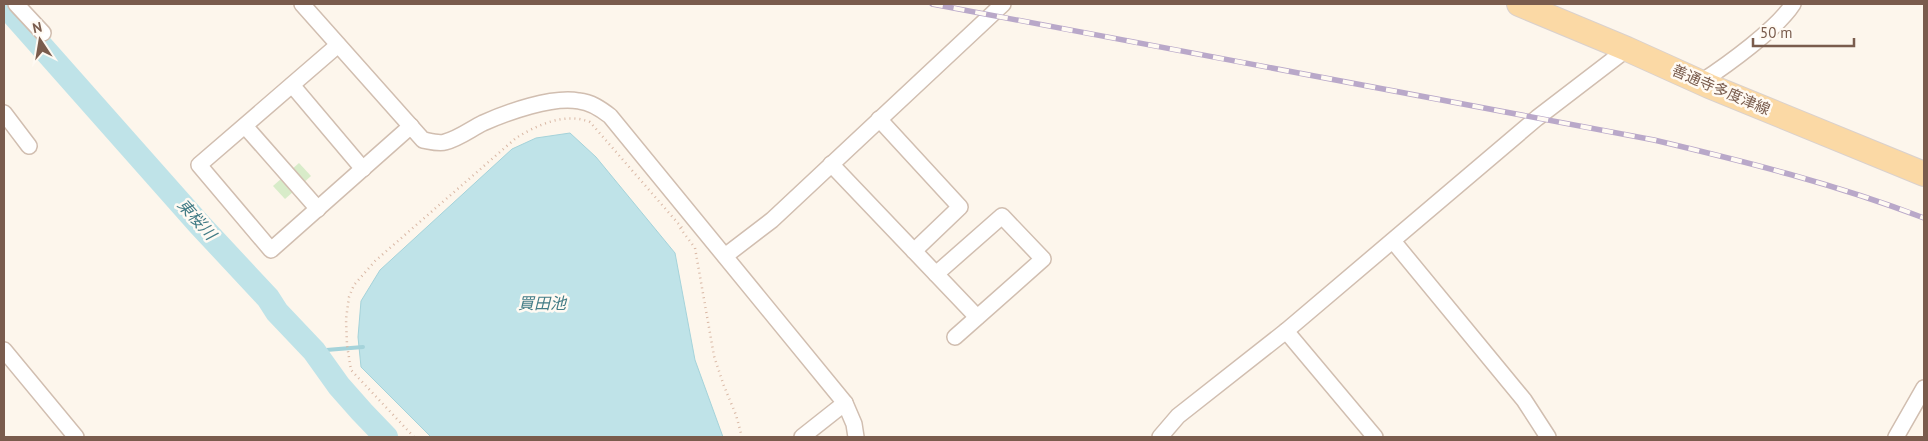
<svg xmlns="http://www.w3.org/2000/svg" width="1928" height="441" font-family="'PT Sans','Noto Sans JP',sans-serif">
<style>
.green{fill:#d8ecc9}
.water{fill:#bfe3e8;stroke:#a5d3da}
.lines{fill:none;stroke-linecap:round;stroke-linejoin:round}
.stream{stroke:#a5d3da;stroke-width:4}
.river{stroke:#bfe3e8;stroke-width:24}
.street-casing{stroke:#d1beb0;stroke-width:18}
.primary-casing{stroke:#dad1cd;stroke-width:26}
.path{stroke:#d9b8a5;stroke-width:2.5;stroke-dasharray:1 4;stroke-linecap:butt}
.street{stroke:#fff;stroke-width:15}
.primary{stroke:#fbd9a5;stroke-width:24}
.rail-casing{stroke:#b9a8c9;stroke-width:5.5}
.rail{stroke:#fffaf3;stroke-width:4;stroke-dasharray:11;stroke-linecap:butt}
.labels{text-anchor:middle;stroke-width:5;stroke-linejoin:round;paint-order:stroke}
.street-label{font-size:15px;fill:#7a5c4d;stroke:#fffaf3}
.water-label{font-size:16px;font-style:italic;fill:#437c86;stroke:#fffaf3}
</style>
<rect width="100%" height="100%" fill="#fdf6ec"/>
<!-- green -->
<path class="green" d="M299,163L311,176L285,199L273,186Z"/>
<!-- water -->
<path class="water" d="M570,133L596,157L675,253L695,360L723,437H431L361,367L358,337L361,301L380,270L512,149L536,138Z"/>
<g class="lines">
<!-- stream -->
<path class="stream" d="M314,351L363,347"/>
<!-- river -->
<path class="river" d="M4,4L199,224L268,298L277,312L314,351L339,386L362,412L386,437"/>
<defs>
<g id="street">
<path d="M16,4L43,33"/>
<path d="M302,4L423,140C429,141 439,144 445,142C458,139 471,129 483,123C508,112 552,96 579,101C591,102 601,109 610,116L845,403L854,424L856,437"/>
<path d="M338,45L199,165L271,250L411,126"/>
<path d="M1701,82C1727,65 1777,29 1793,4"/>
<path d="M292,85L363,169"/>
<path d="M4,113L29,146"/>
<path d="M879,119L960,207L914,251"/>
<path d="M245,126L318,209"/>
<path d="M831,164L977,317"/>
<path d="M1393,241L1524,400L1548,437"/>
<path d="M725,256L772,220L1003,4"/>
<path d="M936,274L1002,216L1043,259L955,337"/>
<path d="M1286,331L1375,437"/>
<path d="M4,350L76,437"/>
<path d="M802,437L845,403"/>
<path d="M1160,437L1178,416L1286,331L1537,118L1627,49"/>
<path d="M1896,437L1924,388"/>
</g>
<path id="primary" d="M1519,4L1627,49L1709,86L1924,174"/>
</defs>
<!-- street casing -->
<use href="#street" class="street-casing"/>
<!-- primary casing -->
<use href="#primary" class="primary-casing"/>
<!-- path -->
<g class="path">
<path d="M680,228L695,248L714,356L724,386L736,415L742,437"/>
<path d="M414,437L351,370L347,345L346,319L349,297L354,285L375,261L516,138C537,125 565,112 590,122L683,229"/>
</g>
<!-- street -->
<use href="#street" class="street"/>
<!-- primary -->
<use href="#primary" class="primary"/>
<defs>
<path id="rail" d="M932,4L1654,140C1747,162 1835,184 1924,218"/>
</defs>
<!-- rail casing -->
<use href="#rail" class="rail-casing"/>
<!-- rail -->
<use href="#rail" class="rail"/>
</g>
<g class="labels">
<!-- street labels -->
<g class="street-label">
<text transform="translate(1721 90) rotate(23)" y="5">善通寺多度津線</text>
</g>
<!-- water labels -->
<g class="water-label">
<text transform="translate(197 219) rotate(48)" y="6">東桜川</text>
<text x="542" y="309">買田池</text>
</g>
</g>
<!-- border -->
<rect width="1928" height="441" fill="none" stroke="#7a5c4d" stroke-width="10"/>
<!-- north arrow -->
<g transform="translate(40 40) rotate(348)" stroke="#fffaf3" stroke-width="4" paint-order="stroke">
<path d="M0-4L9 19L0 12L-9 19Z" fill="#7a5c4d"/>
<text y="-8" font-size="14" font-weight="bold" text-anchor="middle" fill="#7a5c4d">N</text>
</g>
<!-- scale -->
<path d="M1753 38v8h101v-8" fill="none" stroke="#7a5c4d" stroke-width="2.5"/>
<text x="1760" y="38" font-size="15" fill="#7a5c4d" stroke="#fffaf3" stroke-width="4" paint-order="stroke">50 m</text>
</svg>
